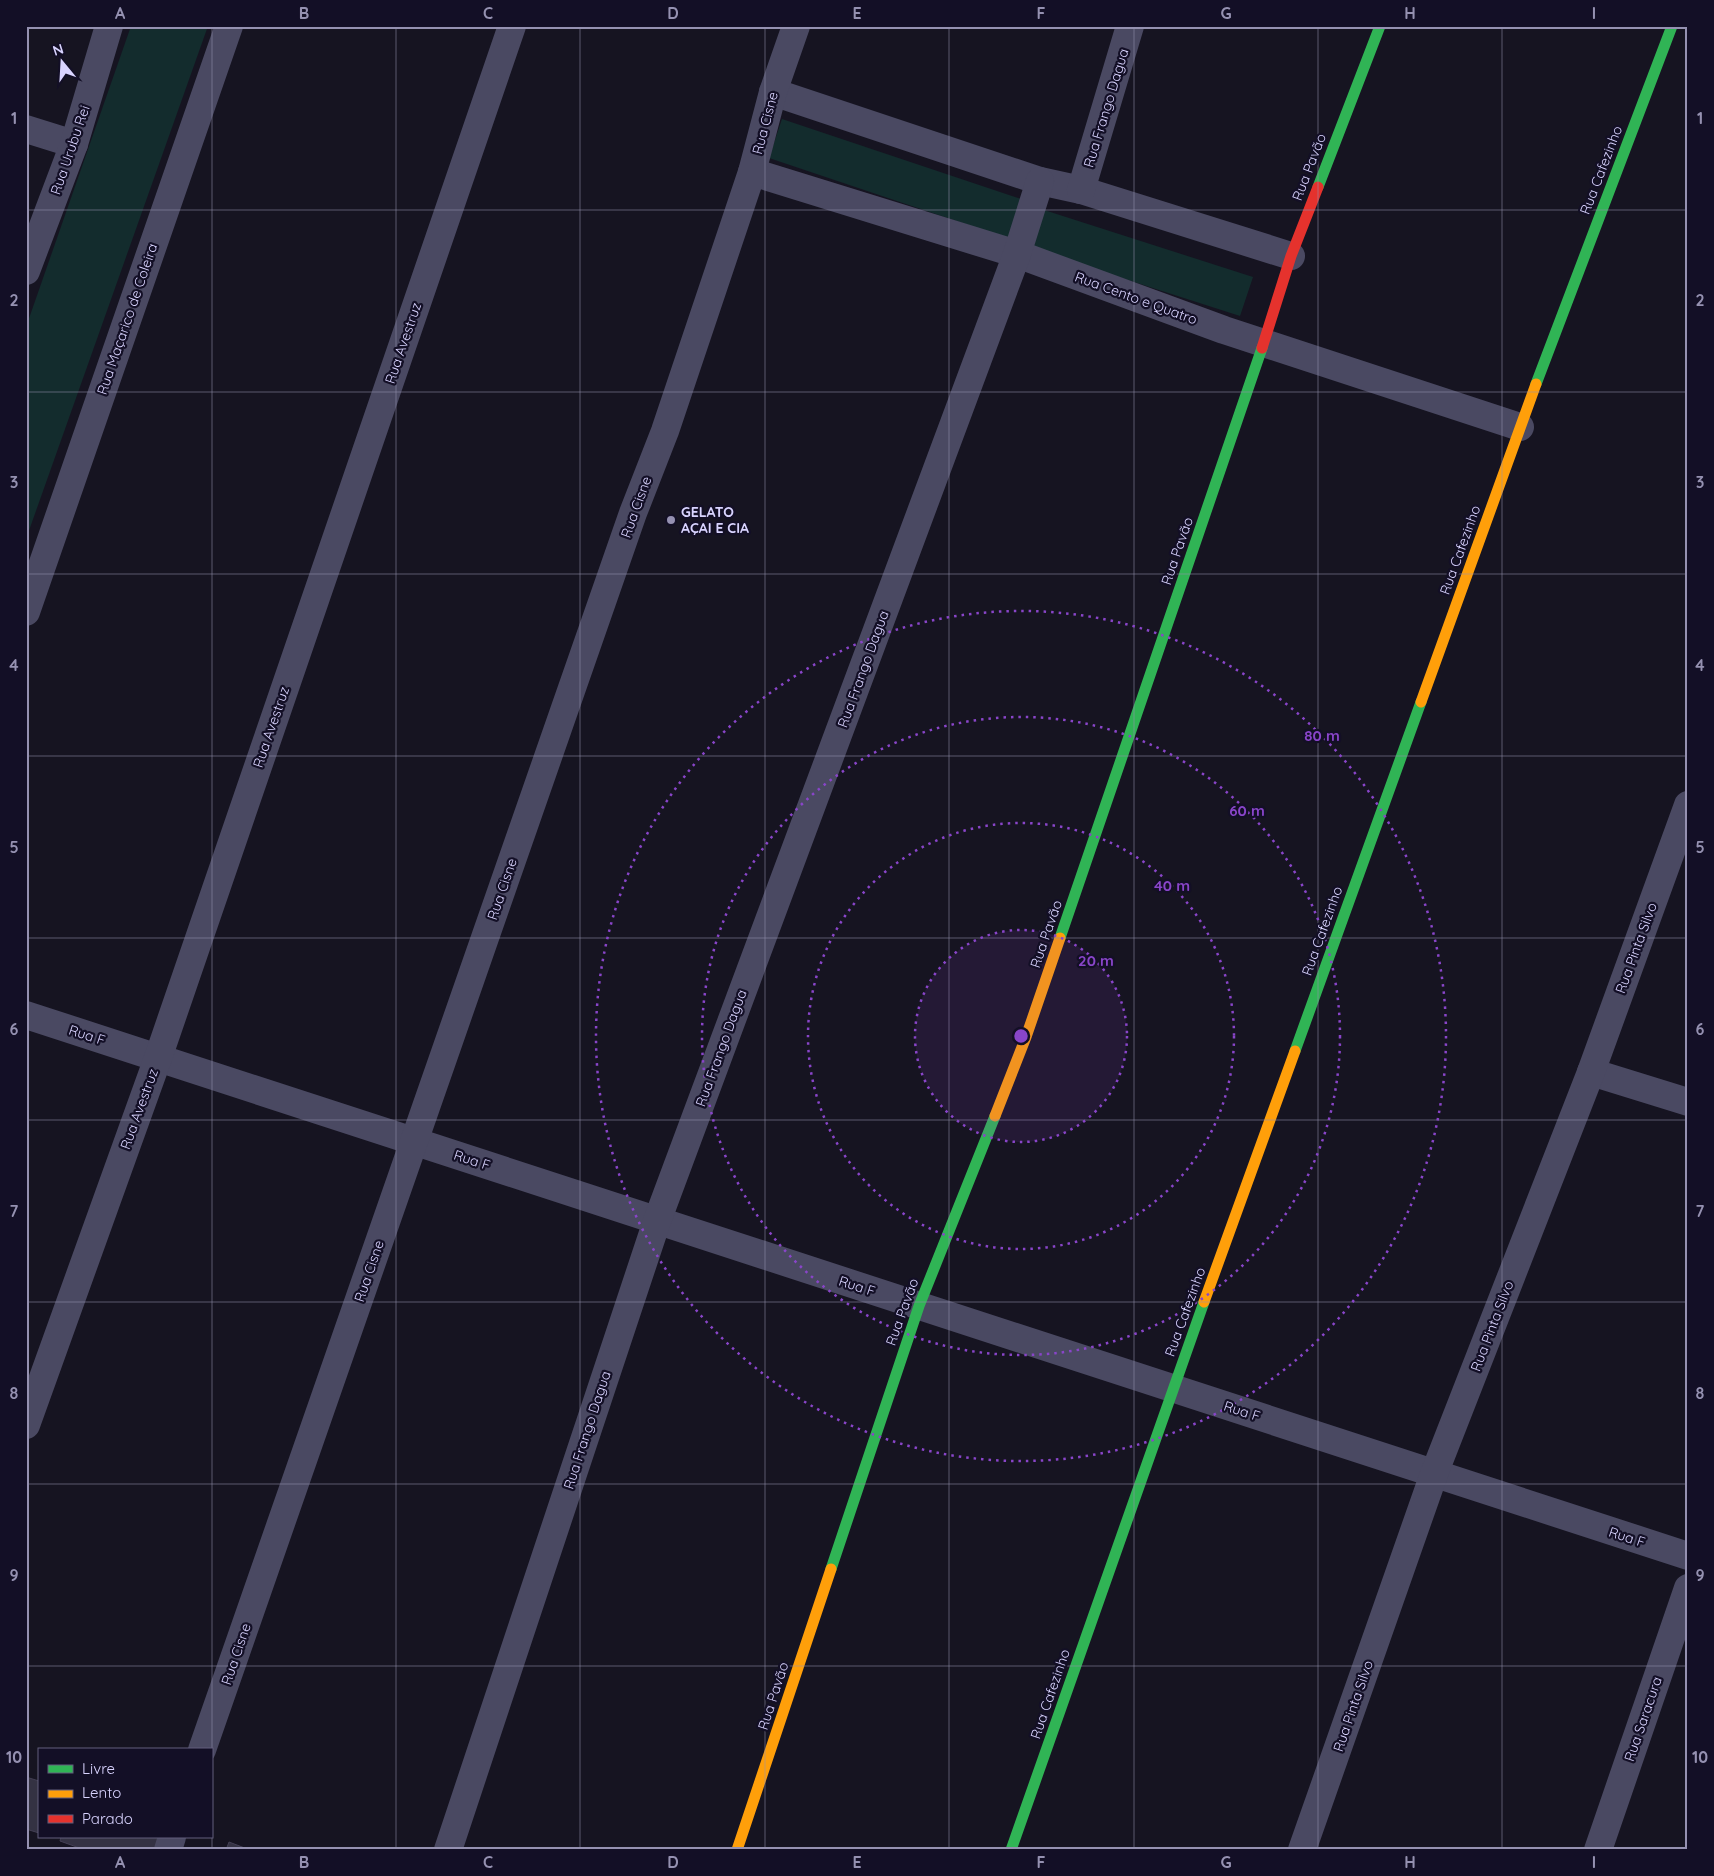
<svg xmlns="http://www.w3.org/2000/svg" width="1714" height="1876" font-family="Quicksand,sans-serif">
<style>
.green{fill:#132c2d}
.building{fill:#343243;stroke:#433f54}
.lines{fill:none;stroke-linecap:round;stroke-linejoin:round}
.street{stroke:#4a4962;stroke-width:28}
.fast{stroke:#30b455;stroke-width:11}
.slow{stroke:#ff9f0a;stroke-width:11}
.jam{stroke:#e5322d;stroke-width:11}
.grid{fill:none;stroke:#9591b1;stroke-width:1;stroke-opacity:0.55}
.ring{fill:none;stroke:#8945c9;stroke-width:2.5;stroke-dasharray:2.5 5}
.poi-dot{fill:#9591b1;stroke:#130f26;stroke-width:2}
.labels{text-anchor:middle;stroke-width:4.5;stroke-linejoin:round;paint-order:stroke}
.street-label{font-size:14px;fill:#d9d4ff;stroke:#130f26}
.poi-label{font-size:14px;font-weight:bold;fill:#d9d4ff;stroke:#130f26;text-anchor:start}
.centre{fill:#8945c9;stroke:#130f26;stroke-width:2.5}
.ring-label{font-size:15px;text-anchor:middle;font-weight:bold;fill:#8945c9;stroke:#130f26;stroke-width:4.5;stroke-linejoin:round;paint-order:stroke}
.neatline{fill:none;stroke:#9591b1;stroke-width:2}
.grid-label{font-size:16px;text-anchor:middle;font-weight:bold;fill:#9591b1}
</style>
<rect width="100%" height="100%" fill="#161421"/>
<!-- green -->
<g class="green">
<path d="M131,26H208L26,539V327Z"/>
<path d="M782,119L1027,201L1013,240L769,158Z"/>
<path d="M1041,209L1253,277L1240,316L1028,248Z"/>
</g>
<!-- building -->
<g class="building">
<path d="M26,1777L39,1781V1833L26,1829Z"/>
<path d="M61,1837H161L157,1850H85L60,1841Z"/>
<path d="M229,1842L250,1850H226Z"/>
</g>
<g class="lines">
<!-- street -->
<g class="street">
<path d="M773,92L1040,181L1081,190L1291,256"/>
<path d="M26,129L74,144"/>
<path d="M752,172L1017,254L1224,330L1520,427"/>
<path d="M1081,190L1130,26"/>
<path d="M26,271L74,144L109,26"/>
<path d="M26,612L229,26"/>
<path d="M26,1015L1688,1556"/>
<path d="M1591,1072L1688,1102"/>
<path d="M26,1425L158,1058L512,26"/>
<path d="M202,1750L633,513L665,431L752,172L773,92L796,26"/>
<path d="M168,1850L172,1837"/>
<path d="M448,1850L657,1221L1017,254L1040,181"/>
<path d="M1302,1850L1434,1474L1591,1072L1688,805"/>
<path d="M1598,1850L1688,1588"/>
</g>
<!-- fast -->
<g class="fast">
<path d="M1318,187L1380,26"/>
<path d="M1536,384L1672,26"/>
<path d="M1060,938L1262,348"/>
<path d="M1295,1051L1421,702"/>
<path d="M831,1569L919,1306L995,1116"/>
<path d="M1011,1850L1204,1302"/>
</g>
<!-- slow -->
<g class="slow">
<path d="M1421,702L1536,384"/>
<path d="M995,1116L1026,1037L1060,938"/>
<path d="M1204,1302L1295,1051"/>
<path d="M737,1850L831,1569"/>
</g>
<!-- jam -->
<path class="jam" d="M1262,348L1291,256L1318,187"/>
</g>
<!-- grid -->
<path class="grid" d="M212,26V1850M396,26V1850M580,26V1850M765,26V1850M949,26V1850M1134,26V1850M1318,26V1850M1502,26V1850M26,210H1688M26,392H1688M26,574H1688M26,756H1688M26,938H1688M26,1120H1688M26,1302H1688M26,1484H1688M26,1666H1688"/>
<!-- distance rings -->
<circle cx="1021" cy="1036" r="106" fill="#8945c9" fill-opacity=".12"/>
<g class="ring">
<circle cx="1021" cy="1036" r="106"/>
<circle cx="1021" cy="1036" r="213"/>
<circle cx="1021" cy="1036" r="319"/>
<circle cx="1021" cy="1036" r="425"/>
</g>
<!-- markers -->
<circle class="poi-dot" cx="671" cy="520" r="5"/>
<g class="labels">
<!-- street labels -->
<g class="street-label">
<text transform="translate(1106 108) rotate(-73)" y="5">Rua Frango Dagua</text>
<text transform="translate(765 123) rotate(-75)" y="5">Rua Cisne</text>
<text transform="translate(70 150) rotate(-71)" y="5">Rua Urubu Rei</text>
<text transform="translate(1309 167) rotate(-69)" y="5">Rua Pavão</text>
<text transform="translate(1601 170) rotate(-69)" y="5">Rua Cafezinho</text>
<text transform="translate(1136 298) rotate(20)" y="5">Rua Cento e Quatro</text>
<text transform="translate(127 319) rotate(-71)" y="5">Rua Maçarico de Coleira</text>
<text transform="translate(403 343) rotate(-71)" y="5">Rua Avestruz</text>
<text transform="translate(636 507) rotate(-70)" y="5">Rua Cisne</text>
<text transform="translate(1460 550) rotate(-70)" y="5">Rua Cafezinho</text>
<text transform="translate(1177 551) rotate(-71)" y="5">Rua Pavão</text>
<text transform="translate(863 669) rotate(-70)" y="5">Rua Frango Dagua</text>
<text transform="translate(271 727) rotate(-71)" y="5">Rua Avestruz</text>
<text transform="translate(502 889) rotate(-71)" y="5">Rua Cisne</text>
<text transform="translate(1322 931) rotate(-70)" y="5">Rua Cafezinho</text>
<text transform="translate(1046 934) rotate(-71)" y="5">Rua Pavão</text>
<text transform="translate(1636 948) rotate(-70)" y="5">Rua Pinta Silvo</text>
<text transform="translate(87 1035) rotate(18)" y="5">Rua F</text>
<text transform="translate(721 1048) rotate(-70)" y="5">Rua Frango Dagua</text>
<text transform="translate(139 1109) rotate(-70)" y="5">Rua Avestruz</text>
<text transform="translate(472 1160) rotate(18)" y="5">Rua F</text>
<text transform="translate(369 1271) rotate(-71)" y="5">Rua Cisne</text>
<text transform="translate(857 1286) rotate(18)" y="5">Rua F</text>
<text transform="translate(902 1312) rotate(-70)" y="5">Rua Pavão</text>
<text transform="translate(1185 1312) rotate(-70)" y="5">Rua Cafezinho</text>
<text transform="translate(1492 1326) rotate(-69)" y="5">Rua Pinta Silvo</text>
<text transform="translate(1242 1411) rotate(18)" y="5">Rua F</text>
<text transform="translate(587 1430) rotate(-72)" y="5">Rua Frango Dagua</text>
<text transform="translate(1627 1537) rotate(18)" y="5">Rua F</text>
<text transform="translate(236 1654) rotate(-71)" y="5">Rua Cisne</text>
<text transform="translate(1050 1694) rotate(-71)" y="5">Rua Cafezinho</text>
<text transform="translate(773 1696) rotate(-72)" y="5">Rua Pavão</text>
<text transform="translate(1353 1706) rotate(-71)" y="5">Rua Pinta Silvo</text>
<text transform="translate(1643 1719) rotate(-71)" y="5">Rua Saracura</text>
</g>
<!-- poi labels -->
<g class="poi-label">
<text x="681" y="517">GELATO<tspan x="681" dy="16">AÇAI E CIA</tspan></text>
</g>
</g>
<circle cx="1021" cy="1036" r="8" class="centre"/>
<g class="ring-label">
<text x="1322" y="741">80 m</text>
<text x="1247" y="816">60 m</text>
<text x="1172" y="891">40 m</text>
<text x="1096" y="966">20 m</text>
</g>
<!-- border -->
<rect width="1714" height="1876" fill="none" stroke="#130f26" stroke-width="55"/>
<!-- legend -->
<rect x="38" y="1748" width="175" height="90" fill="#130f26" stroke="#625e7d"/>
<rect x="48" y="1765" width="25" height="8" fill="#30b455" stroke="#625e7d"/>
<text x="82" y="1774" font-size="15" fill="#d9d4ff">Livre</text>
<rect x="48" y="1790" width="25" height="8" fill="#ff9f0a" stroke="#625e7d"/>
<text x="82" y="1798" font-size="15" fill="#d9d4ff">Lento</text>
<rect x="48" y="1815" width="25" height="8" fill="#e5322d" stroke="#625e7d"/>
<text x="82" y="1824" font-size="15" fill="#d9d4ff">Parado</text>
<!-- north arrow -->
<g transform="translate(62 62) rotate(342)" stroke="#130f26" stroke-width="4" paint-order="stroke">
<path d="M0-4L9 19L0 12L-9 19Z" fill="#d9d4ff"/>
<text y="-8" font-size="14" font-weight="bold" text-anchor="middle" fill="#d9d4ff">N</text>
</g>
<rect x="28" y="28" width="1658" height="1820" class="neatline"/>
<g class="grid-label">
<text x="120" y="19">A</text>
<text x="304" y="19">B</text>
<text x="488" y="19">C</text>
<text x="673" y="19">D</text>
<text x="857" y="19">E</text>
<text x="1041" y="19">F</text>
<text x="1226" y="19">G</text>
<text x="1410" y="19">H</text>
<text x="1594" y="19">I</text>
<text x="14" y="124">1</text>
<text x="1700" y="124">1</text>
<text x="14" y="306">2</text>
<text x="1700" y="306">2</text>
<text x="14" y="488">3</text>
<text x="1700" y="488">3</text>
<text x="14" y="671">4</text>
<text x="1700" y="671">4</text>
<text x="14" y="853">5</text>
<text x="1700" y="853">5</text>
<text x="14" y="1035">6</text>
<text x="1700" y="1035">6</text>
<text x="14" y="1217">7</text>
<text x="1700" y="1217">7</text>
<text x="14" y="1399">8</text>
<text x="1700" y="1399">8</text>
<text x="14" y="1581">9</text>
<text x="1700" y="1581">9</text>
<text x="14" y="1763">10</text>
<text x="1700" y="1763">10</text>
<text x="120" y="1868">A</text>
<text x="304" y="1868">B</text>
<text x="488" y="1868">C</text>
<text x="673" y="1868">D</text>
<text x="857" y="1868">E</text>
<text x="1041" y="1868">F</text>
<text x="1226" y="1868">G</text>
<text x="1410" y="1868">H</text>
<text x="1594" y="1868">I</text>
</g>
</svg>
